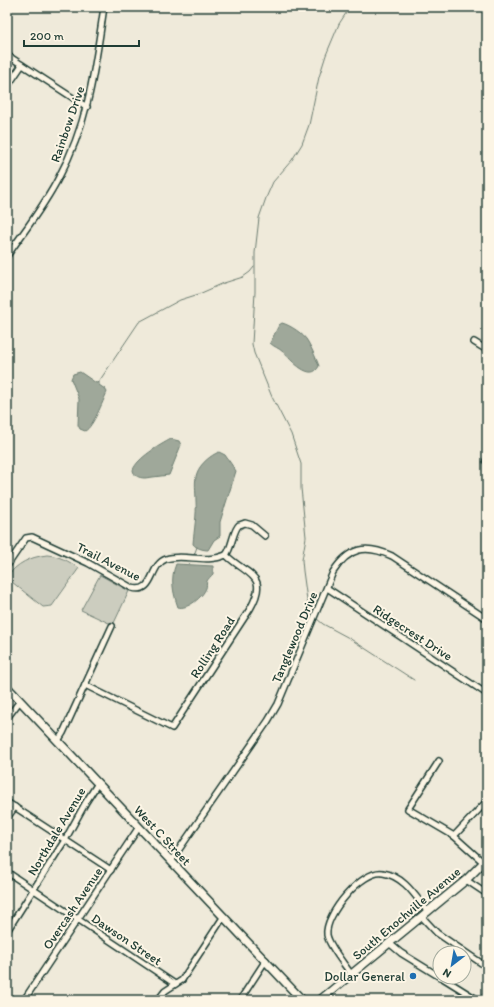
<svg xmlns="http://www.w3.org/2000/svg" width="494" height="1007" font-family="Itim,sans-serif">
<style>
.green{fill:#cccdbf;stroke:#76857a}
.water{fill:#9fa89a;stroke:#6c7d71}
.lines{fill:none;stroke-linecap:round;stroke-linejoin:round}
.stream{stroke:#6c7d71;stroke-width:1}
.minor-casing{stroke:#1f3d34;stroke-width:8}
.major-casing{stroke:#1f3d34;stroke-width:10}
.minor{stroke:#fcf5e5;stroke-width:5}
.major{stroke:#fcf5e5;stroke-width:7}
.poi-dot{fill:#1f6fb2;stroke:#fcf5e5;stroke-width:1.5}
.labels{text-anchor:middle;stroke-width:4;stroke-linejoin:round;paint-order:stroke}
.street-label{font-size:13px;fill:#1f3d34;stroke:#fcf5e5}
.poi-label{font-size:13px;fill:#1f3d34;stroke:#fcf5e5;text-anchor:end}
</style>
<rect width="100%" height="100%" fill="#efeada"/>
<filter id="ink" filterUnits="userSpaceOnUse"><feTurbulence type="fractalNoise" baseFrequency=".025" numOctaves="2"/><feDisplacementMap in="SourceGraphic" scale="8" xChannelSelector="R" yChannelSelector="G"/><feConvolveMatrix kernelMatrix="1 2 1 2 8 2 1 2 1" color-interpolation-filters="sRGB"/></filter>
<g filter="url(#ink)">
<!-- green -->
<g class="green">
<path d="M47,555C60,556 68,561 79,568L52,606L43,607L7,578V577C17,563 30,557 47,555Z"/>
<path d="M100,575L129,591L114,623L111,624L81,610Z"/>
</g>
<!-- water -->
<g class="water">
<path d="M282,323C290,325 304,334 308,342C312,349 316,358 319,366C311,383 291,360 283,352C279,348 274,347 270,343L279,325Z"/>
<path d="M80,372L96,383L99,382V385L105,389L107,392C103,401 93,427 85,431L80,429L78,425L79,399L71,379L73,374Z"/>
<path d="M171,439L179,441L181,445L169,475L145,478C139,478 134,476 133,470C137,458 160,445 171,439Z"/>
<path d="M219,452L225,455L236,471L220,522V536L214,540L208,550C203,550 196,548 193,544C194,530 197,515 196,501C196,492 194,481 197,473C200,464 211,455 219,452Z"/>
<path d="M176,564L213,566V574C211,576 208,579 207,581C206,583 207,586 206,588C203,597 187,610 178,607C173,593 170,578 176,564Z"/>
</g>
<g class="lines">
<!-- stream -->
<g class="stream">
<path d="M98,383L139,322L180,300L199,294L224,283L243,277L250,272L254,267"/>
<path d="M194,555L197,547"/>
<path d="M313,615L307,600L303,571L302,560L306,537L301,488V464L291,434L272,397L254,353L252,344L255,292V253L259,218L266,198L273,182L292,160L302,144L309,125L319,77L326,55L339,24L350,7"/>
<path d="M317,619L323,624L349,638L414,680"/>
</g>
<defs>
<g id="minor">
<path d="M7,55L87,107"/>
<path d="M7,87L22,65"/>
<path d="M7,256C25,230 45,205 59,177C89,122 95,67 104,7"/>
<path d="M474,342L487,350"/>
<path d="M486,461H487"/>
<path d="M226,555C232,548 233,530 239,525C240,525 245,523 245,523L252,525L265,536"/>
<path d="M7,566L26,538L32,537L88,563L132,588C155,594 149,565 166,559C184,553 205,564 226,555"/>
<path d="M327,588L487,694"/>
<path d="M85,685L172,728L250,609C270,574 247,576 226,555"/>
<path d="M7,718L20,701"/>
<path d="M58,741L63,733L112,626"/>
<path d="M439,761L408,809L454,836L483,862"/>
<path d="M7,802L111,870"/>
<path d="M7,818L15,807"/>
<path d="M454,836L487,801"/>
<path d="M171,861L268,721L278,704L333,572C349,547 366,544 392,556L487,619"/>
<path d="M7,872L175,984"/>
<path d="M466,880L487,894"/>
<path d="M422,917L437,933L487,967"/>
<path d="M7,931L65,840L86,802L98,783"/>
<path d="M389,943L401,953L440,977"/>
<path d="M351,974C345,965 329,946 327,935C324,915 363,869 383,873C404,876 416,897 428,912"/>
<path d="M441,977L478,1000"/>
<path d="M7,998L10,1000"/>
<path d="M24,1000L139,827"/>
<path d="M158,1000L165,991L182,980L224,916"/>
<path d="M240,1000L266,960"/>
</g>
<g id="major">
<path d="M7,687L302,1000"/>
<path d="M320,1000L466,880L487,859"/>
</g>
</defs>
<!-- minor casing -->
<use href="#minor" class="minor-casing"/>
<!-- major casing -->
<use href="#major" class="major-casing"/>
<!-- minor -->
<use href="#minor" class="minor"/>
<!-- major -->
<use href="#major" class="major"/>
</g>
</g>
<!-- markers -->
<circle class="poi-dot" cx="413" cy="976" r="4"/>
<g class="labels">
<!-- street labels -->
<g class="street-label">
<text transform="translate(67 124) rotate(-71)" y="5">Rainbow Drive</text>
<text transform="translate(109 561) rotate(27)" y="5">Trail Avenue</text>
<text transform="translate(413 632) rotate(33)" y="5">Ridgecrest Drive</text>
<text transform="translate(294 637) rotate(-67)" y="5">Tanglewood Drive</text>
<text transform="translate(212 647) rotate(-57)" y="5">Rolling Road</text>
<text transform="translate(56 831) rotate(-59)" y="5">Northdale Avenue</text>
<text transform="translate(163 835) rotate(47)" y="5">West C Street</text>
<text transform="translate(72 908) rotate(-56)" y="5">Overcash Avenue</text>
<text transform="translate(406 913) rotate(-40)" y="5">South Enochville Avenue</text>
<text transform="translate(127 939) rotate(34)" y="5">Dawson Street</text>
</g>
<!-- poi labels -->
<g class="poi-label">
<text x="405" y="981">Dollar General</text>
</g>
</g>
<!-- margin -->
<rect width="494" height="1007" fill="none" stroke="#fcf5e5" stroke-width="24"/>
<rect x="12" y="12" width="470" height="983" fill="none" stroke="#1f3d34" stroke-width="1.5" filter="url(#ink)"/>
<!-- north arrow -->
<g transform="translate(452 965) rotate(211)"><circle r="19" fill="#fcf5e5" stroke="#a4ab9e"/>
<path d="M0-3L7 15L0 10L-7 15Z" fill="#1f6fb2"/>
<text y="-6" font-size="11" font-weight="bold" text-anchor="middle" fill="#1f3d34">N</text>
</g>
<!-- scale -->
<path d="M24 40v6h115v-6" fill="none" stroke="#1f3d34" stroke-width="2"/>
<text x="30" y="40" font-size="12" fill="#1f3d34" stroke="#fcf5e5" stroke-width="3" paint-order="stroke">200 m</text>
</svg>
